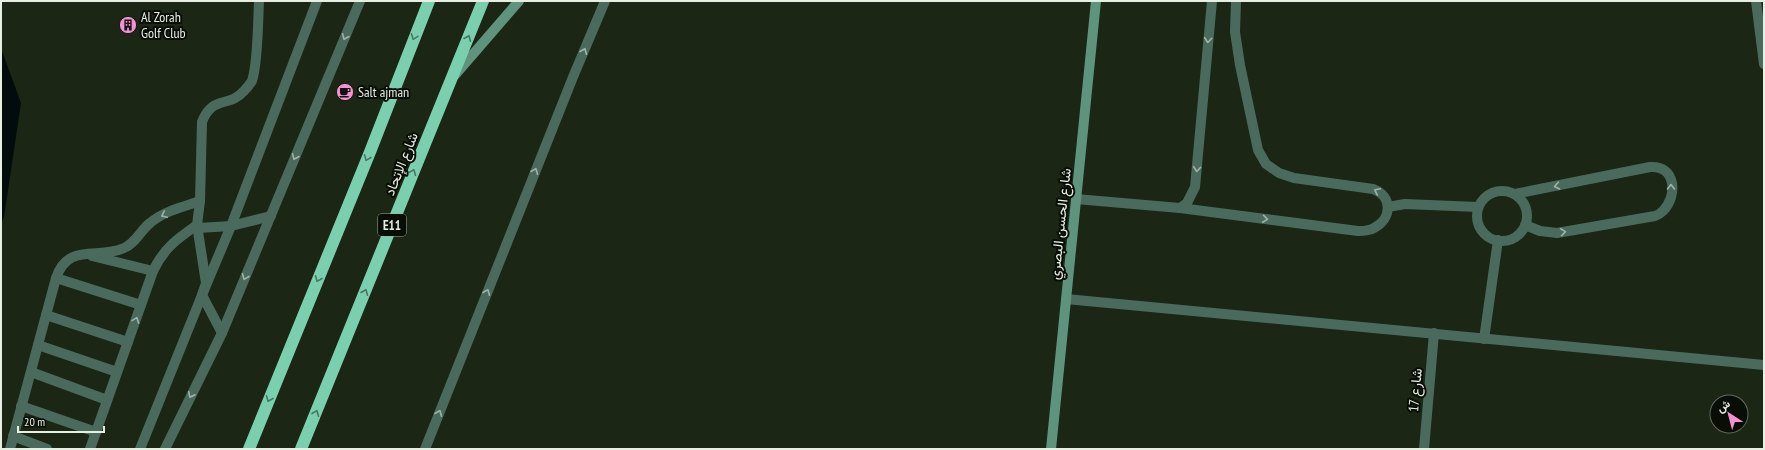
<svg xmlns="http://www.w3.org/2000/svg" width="1765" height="450" font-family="'PT Sans Narrow',Vazirmatn,sans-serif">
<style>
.water{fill:#020c0d}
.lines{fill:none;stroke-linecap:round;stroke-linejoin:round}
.lane{stroke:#4a6a5d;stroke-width:10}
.street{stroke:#4a6a5d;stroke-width:10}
.secondary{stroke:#5e937d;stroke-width:10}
.highway{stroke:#7ad0ae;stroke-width:12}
.oneway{stroke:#a0b3a7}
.oneway2{stroke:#477962}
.labels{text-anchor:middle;stroke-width:4;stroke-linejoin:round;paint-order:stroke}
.shield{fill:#080e06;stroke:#a4aca1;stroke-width:1}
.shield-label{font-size:13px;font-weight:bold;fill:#e7efe3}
.poi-label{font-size:14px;fill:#e7efe3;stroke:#080e06;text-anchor:start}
.street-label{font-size:14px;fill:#e7efe3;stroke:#080e06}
</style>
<rect width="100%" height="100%" fill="#1b2615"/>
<!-- water -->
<path class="water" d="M1,48L21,103L4,217L1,224Z"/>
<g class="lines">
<!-- lane -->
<g class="lane">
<path d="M1212,1L1195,187L1187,203L1180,208L1358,231C1363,231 1369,231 1374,228C1392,219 1393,196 1373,189L1294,178L1279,173L1266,164L1258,150L1240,65L1235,32L1236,1"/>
<circle cx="1502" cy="216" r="25"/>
<path d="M1515,194L1650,167C1676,165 1678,196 1663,211C1661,213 1658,215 1655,216L1557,233L1540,231L1525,225"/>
<path d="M1076,199L1180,208"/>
<path d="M1388,207L1405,204L1478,207"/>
<path d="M198,228L231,226L271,216"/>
<path d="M92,256L153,271"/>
<path d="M56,278L141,305"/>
<path d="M46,315L128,342"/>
<path d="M222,333L202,295L206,283L197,225L200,201L202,122C212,95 229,108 244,91C247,88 250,84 252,81C258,63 258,21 259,1"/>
<path d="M1484,339L1498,240"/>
<path d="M38,345L117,372"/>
<path d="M31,372L107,400"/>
<path d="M21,406L96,432"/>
<path d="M13,436L47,449"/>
<path d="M10,449L56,278C68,242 98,260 124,248C136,243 140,231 150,223C164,211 183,207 200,201"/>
<path d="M90,449L153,271C164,248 177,239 197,225"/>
<path d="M140,449L202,295L231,226L317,1"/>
<path d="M165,449L222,333L360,1"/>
</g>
<!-- street -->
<g class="street">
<path d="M1756,1L1764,64"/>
<path d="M1066,299L1764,365"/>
<path d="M425,449L573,77L605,1"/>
<path d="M1424,449L1434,333"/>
</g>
<!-- secondary -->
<g class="secondary">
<path d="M455,75L519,1"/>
<path d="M1051,449L1096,1"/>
</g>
<!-- highway -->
<g class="highway">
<path d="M249,449L370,152L429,1"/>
<path d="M301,449L483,1"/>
</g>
</g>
<!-- one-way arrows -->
<defs><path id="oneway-chevron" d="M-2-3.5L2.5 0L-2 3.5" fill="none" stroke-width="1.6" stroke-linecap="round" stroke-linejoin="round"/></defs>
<g class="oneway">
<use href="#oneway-chevron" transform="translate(345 37) rotate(113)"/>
<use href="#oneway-chevron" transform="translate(1208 40) rotate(95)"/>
<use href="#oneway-chevron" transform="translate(584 51) rotate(-67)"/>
<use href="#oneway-chevron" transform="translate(295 157) rotate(113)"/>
<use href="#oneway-chevron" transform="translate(1197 169) rotate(95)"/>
<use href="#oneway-chevron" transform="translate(535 171) rotate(-68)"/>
<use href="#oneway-chevron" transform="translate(1557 186) rotate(169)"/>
<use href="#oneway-chevron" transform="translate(1671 187) rotate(-90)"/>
<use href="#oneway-chevron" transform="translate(1377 191) rotate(-155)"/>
<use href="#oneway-chevron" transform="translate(164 215) rotate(155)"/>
<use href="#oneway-chevron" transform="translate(1265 219) rotate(8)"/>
<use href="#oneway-chevron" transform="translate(1563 232) rotate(-8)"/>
<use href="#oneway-chevron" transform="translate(245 277) rotate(112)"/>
<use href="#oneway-chevron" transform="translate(487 292) rotate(-68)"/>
<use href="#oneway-chevron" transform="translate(136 320) rotate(-70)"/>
<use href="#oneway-chevron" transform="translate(191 395) rotate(117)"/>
<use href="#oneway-chevron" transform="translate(439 413) rotate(-68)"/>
</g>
<g class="oneway2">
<use href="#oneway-chevron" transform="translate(414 37) rotate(111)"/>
<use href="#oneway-chevron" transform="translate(468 38) rotate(-67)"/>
<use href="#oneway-chevron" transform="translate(367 158) rotate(112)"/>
<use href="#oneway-chevron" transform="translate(413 172) rotate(-68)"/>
<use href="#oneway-chevron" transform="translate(318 279) rotate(112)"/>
<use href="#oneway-chevron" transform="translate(365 292) rotate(-68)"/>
<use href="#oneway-chevron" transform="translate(269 399) rotate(112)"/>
<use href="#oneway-chevron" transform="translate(316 413) rotate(-68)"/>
</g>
<!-- icons -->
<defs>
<symbol id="building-disc" viewBox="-11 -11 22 22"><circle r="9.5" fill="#f591d2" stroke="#080e06"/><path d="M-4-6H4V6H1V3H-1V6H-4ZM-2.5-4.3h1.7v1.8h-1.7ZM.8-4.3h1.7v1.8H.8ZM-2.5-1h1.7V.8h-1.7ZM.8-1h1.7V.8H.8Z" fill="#111"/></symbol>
<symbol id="cafe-disc" viewBox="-11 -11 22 22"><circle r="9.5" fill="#f591d2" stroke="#080e06"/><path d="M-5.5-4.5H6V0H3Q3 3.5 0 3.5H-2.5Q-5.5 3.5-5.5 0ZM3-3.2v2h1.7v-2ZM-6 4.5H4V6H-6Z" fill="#111"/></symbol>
</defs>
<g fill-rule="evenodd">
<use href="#building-disc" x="118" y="15" width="20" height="20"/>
<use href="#cafe-disc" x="335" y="82" width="20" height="20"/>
</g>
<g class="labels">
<!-- shield labels -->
<rect class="shield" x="378" y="214" width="28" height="22" rx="3"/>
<g class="shield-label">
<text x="392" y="230">E11</text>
</g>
<!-- poi labels -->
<g class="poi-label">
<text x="141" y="22">Al Zorah<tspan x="141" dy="16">Golf Club</tspan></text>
<text x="358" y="97">Salt ajman</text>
</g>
<!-- street labels -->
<g class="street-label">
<text transform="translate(401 164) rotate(-68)" y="5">شارع الإتحاد</text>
<text transform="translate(1060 224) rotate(-84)" y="5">شارع الحسن البصري</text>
<text transform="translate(1415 390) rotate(-85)" y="5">شارع 17</text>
</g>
</g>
<!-- border -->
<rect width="1765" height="450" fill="none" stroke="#e7efe3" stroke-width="4"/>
<!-- north arrow -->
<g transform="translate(1729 414) rotate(324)"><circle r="19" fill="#080e06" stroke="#61685e"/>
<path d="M0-3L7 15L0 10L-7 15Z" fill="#f591d2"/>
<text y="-6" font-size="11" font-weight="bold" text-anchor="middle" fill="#e7efe3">ش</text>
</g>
<!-- scale -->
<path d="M18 426v6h86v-6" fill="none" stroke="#e7efe3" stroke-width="2"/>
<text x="24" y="426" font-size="12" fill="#e7efe3" stroke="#080e06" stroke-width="3" paint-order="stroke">20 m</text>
</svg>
